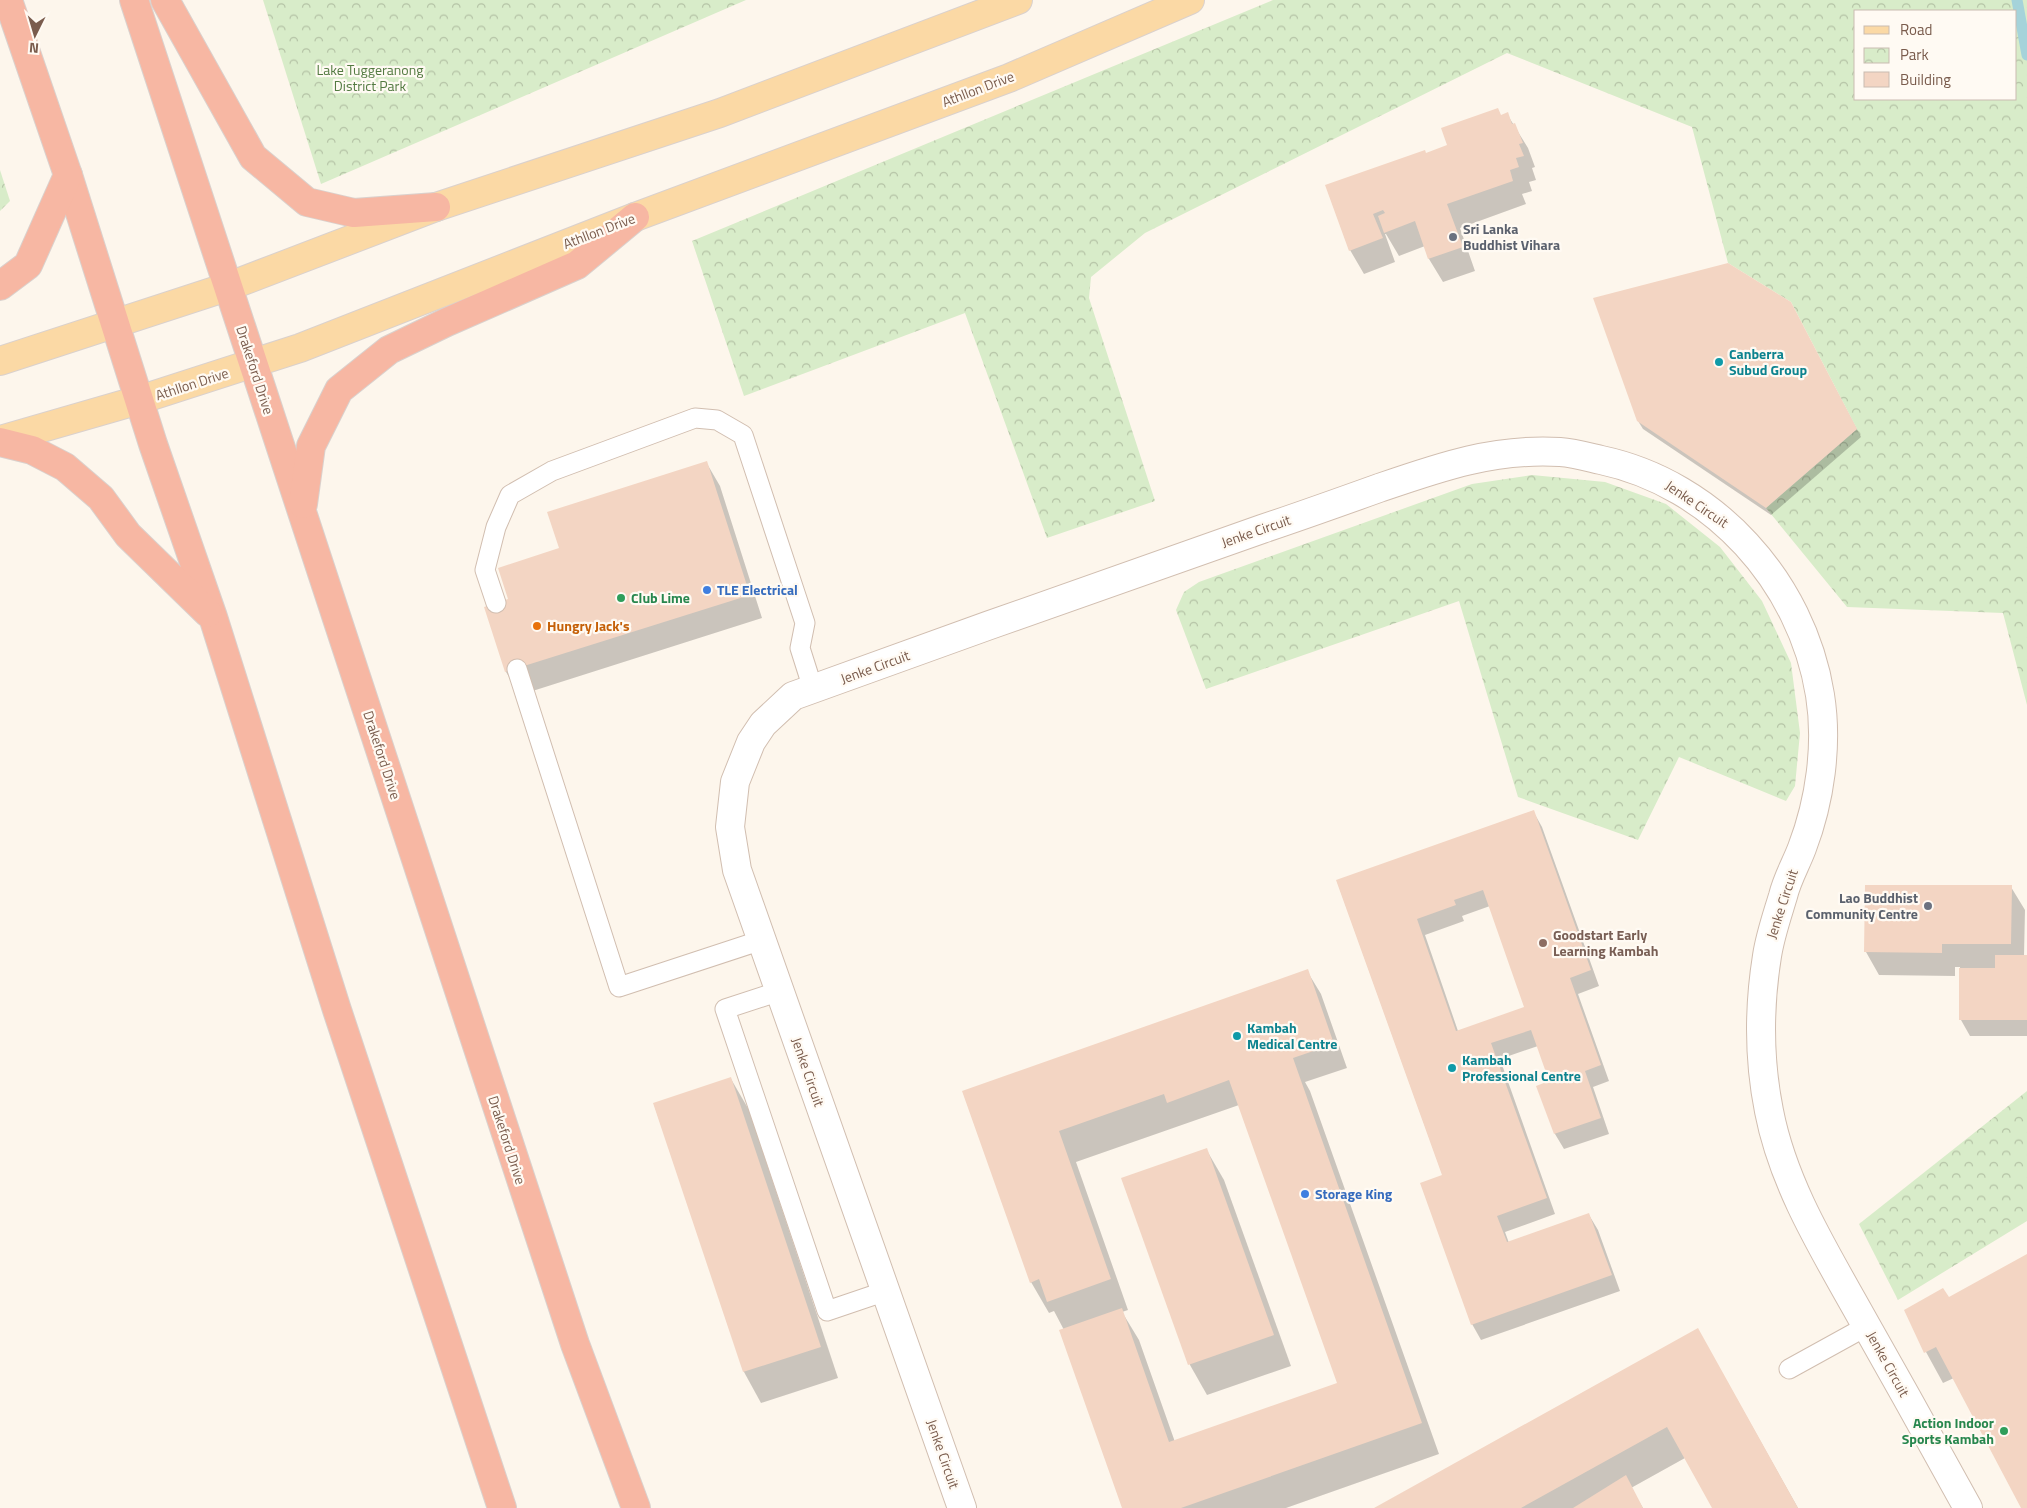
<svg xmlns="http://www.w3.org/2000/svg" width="2027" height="1508" font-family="'Titillium Web',sans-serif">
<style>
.park{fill:url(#park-crowns);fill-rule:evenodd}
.shadow{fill:#0003;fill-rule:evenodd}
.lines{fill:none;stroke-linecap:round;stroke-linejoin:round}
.stream{stroke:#a5d3da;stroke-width:11}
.building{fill:#f3d5c3;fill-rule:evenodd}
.lane-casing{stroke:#d1beb0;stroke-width:21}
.street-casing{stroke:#d1beb0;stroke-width:30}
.primary-casing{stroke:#dad1cd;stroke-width:30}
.highway-casing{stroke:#dad1cd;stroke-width:30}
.lane{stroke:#fff;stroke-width:19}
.street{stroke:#fff;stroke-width:28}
.primary{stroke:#fbd9a5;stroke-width:28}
.highway{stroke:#f7b7a3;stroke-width:28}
.worship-dot{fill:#6b7280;stroke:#fffaf3;stroke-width:2}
.culture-dot{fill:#0f9aa8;stroke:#fffaf3;stroke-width:2}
.shop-dot{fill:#3f7fe0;stroke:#fffaf3;stroke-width:2}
.leisure-dot{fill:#2e9e5b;stroke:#fffaf3;stroke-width:2}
.food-dot{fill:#e8710a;stroke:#fffaf3;stroke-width:2}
.education-dot{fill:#8d6e63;stroke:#fffaf3;stroke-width:2}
.labels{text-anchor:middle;stroke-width:4.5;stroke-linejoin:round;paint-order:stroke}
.park-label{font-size:14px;fill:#537a41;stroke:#fffaf3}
.street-label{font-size:14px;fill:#7a5c4d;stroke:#fffaf3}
.worship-label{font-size:14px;font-weight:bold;fill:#5b616d;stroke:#fffaf3;text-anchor:start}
.culture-label{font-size:14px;font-weight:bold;fill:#0d838f;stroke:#fffaf3;text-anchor:start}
.shop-label{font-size:14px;font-weight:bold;fill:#366cbe;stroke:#fffaf3;text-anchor:start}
.leisure-label{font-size:14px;font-weight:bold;fill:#27864d;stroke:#fffaf3;text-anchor:start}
.food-label{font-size:14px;font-weight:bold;fill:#c56008;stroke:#fffaf3;text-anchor:start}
.education-label{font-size:14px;font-weight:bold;fill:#785e54;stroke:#fffaf3;text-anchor:start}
</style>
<defs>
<pattern id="park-crowns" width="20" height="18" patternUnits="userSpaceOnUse" patternTransform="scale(1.25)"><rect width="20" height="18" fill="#d8ecc9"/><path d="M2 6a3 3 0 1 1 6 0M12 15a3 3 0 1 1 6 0" fill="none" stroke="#b4c2a5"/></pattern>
</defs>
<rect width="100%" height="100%" fill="#fdf6ec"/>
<!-- park -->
<g class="park">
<path d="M263,0H746L321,184Z"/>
<path d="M1273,0H2027V705L2003,613L1847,607L1766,508L1857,429L1791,302L1728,263L1692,127L1507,53L1145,233L1091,277L1089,298L1155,501L1047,538L965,313L744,396L692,241ZM1856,11H2016V99H1856Z"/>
<path d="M0,170L10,201L0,211Z"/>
<path d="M1532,475L1605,482L1666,504L1720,547L1762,601L1791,663L1800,733L1795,786L1786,801L1679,757L1638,840L1518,797L1459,601L1206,689L1176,610L1184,592L1199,582L1472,484Z"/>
<path d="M2027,1091V1221L1898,1300L1859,1224Z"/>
</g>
<!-- shadow -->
<g class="shadow">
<path d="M1507,114L1528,148L1535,167L1532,168L1536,180L1529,182L1532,191L1522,194L1526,204L1460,228L1475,271L1443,282L1429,259L1425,246L1399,256L1386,234H1385L1395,262L1364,274L1350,250L1327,186L1449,146Z"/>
<path d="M1795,312L1861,437L1771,515L1643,429L1638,421Z"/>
<path d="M706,462L720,486L762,618L520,695L506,672L486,608L509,600L561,549Z"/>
<path d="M1533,811L1542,827L1599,986L1578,994L1609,1081L1593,1087L1609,1134L1564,1149L1555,1134L1551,1082L1538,1046L1500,1059L1555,1214L1505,1232L1509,1243L1589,1215L1598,1230L1620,1291L1481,1340L1472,1324L1443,1176L1337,881ZM1490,906L1526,1008L1458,1031L1425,935L1464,921L1462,916Z"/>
<path d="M2011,887L2025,910L2024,956H2027V1036H1970L1961,1020L1960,967H1955V976L1879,975L1866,952Z"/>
<path d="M1307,971L1321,994L1347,1068L1305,1082L1310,1091L1439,1454L1286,1508H1123L1064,1330L1054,1311L1049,1313L1031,1282L963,1092ZM1239,1105L1339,1384L1175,1442L1139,1340L1122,1312L1128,1310L1076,1162Z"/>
<path d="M731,1079L749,1110L838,1378L761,1403L744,1372L654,1104Z"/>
<path d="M1206,1149L1224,1180L1291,1366L1207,1395L1190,1365L1122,1179Z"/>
<path d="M2027,1255V1508H2023L1954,1378L1943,1383L1926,1352L1906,1311L1949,1298Z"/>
<path d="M1698,1330L1798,1508H1713L1685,1458L1631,1488L1643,1508H1376Z"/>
</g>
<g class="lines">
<!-- stream -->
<path class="stream" d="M2017,0L2027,55"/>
</g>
<!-- building -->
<g class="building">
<path d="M1498,108L1501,115L1508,112L1512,124L1515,123L1523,143L1519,144L1524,156L1516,158L1519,167L1510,170L1513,181L1447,204L1463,247L1428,259L1415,221L1384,233L1378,216L1385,213L1383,210L1373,214L1383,238L1349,251L1325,185L1425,150L1426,153L1447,145L1441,128Z"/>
<path d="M1728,263L1791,302L1857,429L1766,508L1637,421L1593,298Z"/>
<path d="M707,461L750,595L505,672L484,607L508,599L498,568L559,548L547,512Z"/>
<path d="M1534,810L1591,970L1570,978L1601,1065L1585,1071L1601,1118L1554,1134L1536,1086L1549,1081L1531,1030L1491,1043L1547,1198L1497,1216L1507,1242L1589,1213L1612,1275L1471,1325L1420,1183L1442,1175L1336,880ZM1483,890L1524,1007L1456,1031L1417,919L1456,905L1454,900Z"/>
<path d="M1865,885H2012L2011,944H1942V953L1864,952Z"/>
<path d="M1995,955H2027V1020H1959V968H1995Z"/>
<path d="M1308,969L1334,1044L1293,1058L1422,1423L1181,1508H1122L1059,1330L1122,1308L1169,1442L1337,1383L1229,1080L1167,1103L1164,1094L1059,1131L1111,1279L1047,1302L1039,1279L1030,1283L962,1091Z"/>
<path d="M731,1077L821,1347L743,1372L653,1103Z"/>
<path d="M1207,1148L1274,1335L1188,1365L1121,1178Z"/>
<path d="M2027,1254V1508H2021L1936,1347L1924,1353L1904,1310L1943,1288L1949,1297Z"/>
<path d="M1698,1328L1798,1508H1712L1667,1427L1521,1508H1374Z"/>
<path d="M1626,1475L1643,1508H1573Z"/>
</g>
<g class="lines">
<defs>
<g id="lane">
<path d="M496,603L485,570L496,527L510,495L552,471L695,418L717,420L743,435L805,623L800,648L813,689"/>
<path d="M517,669L619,987L762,940"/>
<path d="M780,991L725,1009L827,1311L886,1291"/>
<path d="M1789,1369L1867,1326"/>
</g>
<path id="street" d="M962,1508L737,870L730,827L735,782L751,742L763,724L793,696C949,639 1105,584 1262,529C1301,516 1340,502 1379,488C1440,467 1494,448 1560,452C1574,453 1588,457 1601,460C1714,484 1802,582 1820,695C1828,745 1820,801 1802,848C1796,864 1787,879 1783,896C1777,916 1770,936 1767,956C1759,1006 1759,1061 1769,1111C1784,1189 1829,1258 1867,1327C1901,1387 1935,1448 1968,1508"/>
<g id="primary">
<path d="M0,361L227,287L436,207L720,113L1018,0"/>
<path d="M0,440L139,400L300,348L635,217L1009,78L1190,0"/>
</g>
<g id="highway">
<path d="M8,0L68,175L153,444L213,617L337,1010L502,1508"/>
<path d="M134,0L575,1344L636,1508"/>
<path d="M165,0L253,157L307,202L354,213L436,207"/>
<path d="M0,286L28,265L68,175"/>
<path d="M0,442L32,450L65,467L101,498L128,535L208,613"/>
<path d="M303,504L311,446L339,390L389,350L447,322L577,265L635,217"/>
</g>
</defs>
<!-- lane casing -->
<use href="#lane" class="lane-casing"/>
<!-- street casing -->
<use href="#street" class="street-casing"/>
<!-- primary casing -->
<use href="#primary" class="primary-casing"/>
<!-- highway casing -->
<use href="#highway" class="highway-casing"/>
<!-- lane -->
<use href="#lane" class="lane"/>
<!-- street -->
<use href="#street" class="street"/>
<!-- primary -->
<use href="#primary" class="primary"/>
<!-- highway -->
<use href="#highway" class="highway"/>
</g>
<!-- markers -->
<g class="worship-dot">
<circle cx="1453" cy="237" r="5"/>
<circle cx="1928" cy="906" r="5"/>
</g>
<g class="culture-dot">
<circle cx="1719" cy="362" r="5"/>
<circle cx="1237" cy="1036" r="5"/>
<circle cx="1452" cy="1068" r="5"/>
</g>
<g class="shop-dot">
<circle cx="707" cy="590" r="5"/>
<circle cx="1305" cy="1194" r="5"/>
</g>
<g class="leisure-dot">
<circle cx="621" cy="598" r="5"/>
<circle cx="2004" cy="1431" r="5"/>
</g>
<circle class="food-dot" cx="537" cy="626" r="5"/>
<circle class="education-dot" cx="1543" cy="943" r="5"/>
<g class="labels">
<!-- park labels -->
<g class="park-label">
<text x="370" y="75">Lake Tuggeranong<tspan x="370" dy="16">District Park</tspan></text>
</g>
<!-- street labels -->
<g class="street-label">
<text transform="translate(978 89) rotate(-21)" y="5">Athllon Drive</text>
<text transform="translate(599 231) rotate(-21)" y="5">Athllon Drive</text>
<text transform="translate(255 370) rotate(72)" y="5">Drakeford Drive</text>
<text transform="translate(192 384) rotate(-18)" y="5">Athllon Drive</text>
<text transform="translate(1697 504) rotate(34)" y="5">Jenke Circuit</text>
<text transform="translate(1256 531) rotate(-19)" y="5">Jenke Circuit</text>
<text transform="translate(875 667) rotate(-20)" y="5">Jenke Circuit</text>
<text transform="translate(382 755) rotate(72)" y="5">Drakeford Drive</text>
<text transform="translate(1782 904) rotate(-72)" y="5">Jenke Circuit</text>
<text transform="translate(808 1072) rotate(71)" y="5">Jenke Circuit</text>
<text transform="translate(507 1140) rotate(72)" y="5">Drakeford Drive</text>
<text transform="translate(1888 1364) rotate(61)" y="5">Jenke Circuit</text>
<text transform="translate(943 1454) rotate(71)" y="5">Jenke Circuit</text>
</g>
<!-- worship labels -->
<g class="worship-label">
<text x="1463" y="234">Sri Lanka<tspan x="1463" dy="16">Buddhist Vihara</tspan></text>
<text x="1918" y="903" text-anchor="end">Lao Buddhist<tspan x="1918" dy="16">Community Centre</tspan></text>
</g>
<!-- culture labels -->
<g class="culture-label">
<text x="1729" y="359">Canberra<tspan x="1729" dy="16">Subud Group</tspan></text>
<text x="1247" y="1033">Kambah<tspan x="1247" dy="16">Medical Centre</tspan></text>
<text x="1462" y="1065">Kambah<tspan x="1462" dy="16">Professional Centre</tspan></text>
</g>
<!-- shop labels -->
<g class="shop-label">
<text x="717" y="595">TLE Electrical</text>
<text x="1315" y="1199">Storage King</text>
</g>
<!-- leisure labels -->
<g class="leisure-label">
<text x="631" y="603">Club Lime</text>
<text x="1994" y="1428" text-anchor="end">Action Indoor<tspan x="1994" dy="16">Sports Kambah</tspan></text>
</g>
<!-- food labels -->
<g class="food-label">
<text x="547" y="631">Hungry Jack's</text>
</g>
<!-- education labels -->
<g class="education-label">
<text x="1553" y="940">Goodstart Early<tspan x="1553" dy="16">Learning Kambah</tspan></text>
</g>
</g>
<!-- legend -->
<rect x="1854" y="10" width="162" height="90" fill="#fffaf3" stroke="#cabbb1"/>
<rect x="1864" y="26" width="25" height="8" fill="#fbd9a5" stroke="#cabbb1"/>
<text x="1900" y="35" font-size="15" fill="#7a5c4d">Road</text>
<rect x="1864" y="48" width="25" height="15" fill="url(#park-crowns)" stroke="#cabbb1"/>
<text x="1900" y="60" font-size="15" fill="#7a5c4d">Park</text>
<rect x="1864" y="72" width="25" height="15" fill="#f3d5c3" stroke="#cabbb1"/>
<text x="1900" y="85" font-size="15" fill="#7a5c4d">Building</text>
<!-- north arrow -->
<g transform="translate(35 35) rotate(185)" stroke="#fffaf3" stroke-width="4" paint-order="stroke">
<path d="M0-4L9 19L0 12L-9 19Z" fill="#7a5c4d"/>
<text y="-8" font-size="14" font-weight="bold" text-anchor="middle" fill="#7a5c4d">N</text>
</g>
</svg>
